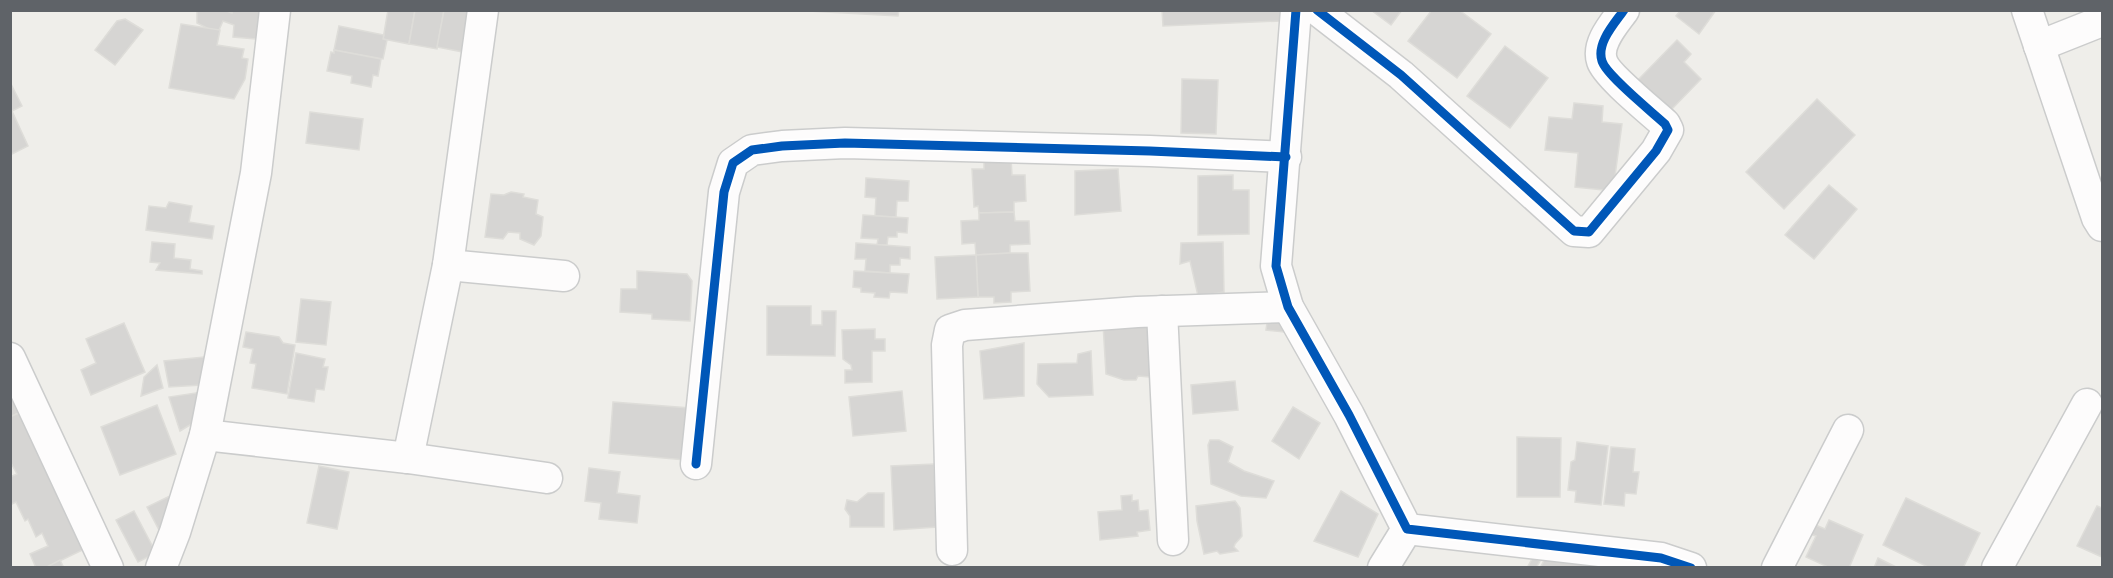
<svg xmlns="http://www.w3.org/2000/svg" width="2113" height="578" font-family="'Work Sans',sans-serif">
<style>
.building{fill:#d6d5d3;stroke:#deddd9;stroke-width:1.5}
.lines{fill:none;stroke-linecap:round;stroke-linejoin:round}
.minor-casing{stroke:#cbcccc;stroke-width:33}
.minor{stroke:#fdfcfc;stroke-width:30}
.cycleway-casing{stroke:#fff;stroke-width:13}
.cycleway{stroke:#0057b8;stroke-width:9}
</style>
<rect width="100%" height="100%" fill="#efeeea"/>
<!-- building -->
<g class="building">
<path d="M197,10H224L232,13L233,10H260L257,39L233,37L234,25L223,21L219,30H211L197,23Z"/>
<path d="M388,10H415L409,44L383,39Z"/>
<path d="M415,10H444L437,49L409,44Z"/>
<path d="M444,10H476L468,53L437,47Z"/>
<path d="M790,10H899L898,16Z"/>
<path d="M1162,10H1280V21L1163,26Z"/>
<path d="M1371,10H1402L1391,25Z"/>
<path d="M1432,10H1459L1491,34L1457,78L1408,41Z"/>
<path d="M1681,10H1716L1699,34L1676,16Z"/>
<path d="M125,19L143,30L115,65L95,50L117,21Z"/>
<path d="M181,24L220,30L217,45L244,49L242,58L248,59L245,79L234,99L169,88Z"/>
<path d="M339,26L384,35L383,39L387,40L383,59L334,50Z"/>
<path d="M1677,40L1691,54L1684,62L1701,79L1670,111L1638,80Z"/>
<path d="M1505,46L1548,78L1510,128L1467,96Z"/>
<path d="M334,50L381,59L378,76L373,75L371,87L351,83L352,76L327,71L331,52L334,53Z"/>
<path d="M1182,79L1218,80L1216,134L1181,133Z"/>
<path d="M10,82L22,106L12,111L28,146L10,155Z"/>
<path d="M1817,99L1855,135L1784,209L1746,172Z"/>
<path d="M1574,103L1603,106L1602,122L1622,124L1613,191L1575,187L1578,153L1545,150L1549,117L1572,119Z"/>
<path d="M310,112L363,119L359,150L306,143Z"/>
<path d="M1011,159L1012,175H1025L1026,201L1014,202V212L979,213L978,206L974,207L972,169H984V160Z"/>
<path d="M1118,169L1121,211L1075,215V171Z"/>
<path d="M1233,175V190H1249V234L1198,235V176Z"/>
<path d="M866,178L909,181L908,201H897L896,217L875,216L876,198L865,197Z"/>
<path d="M1829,185L1857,209L1814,259L1785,235Z"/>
<path d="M511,192L524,194L523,197L538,200L536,214L543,217L541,236L534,245L520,239V233L508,232L503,239L485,237L491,194L504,195Z"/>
<path d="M169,202L192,206L189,222L214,226L212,239L146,230L149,206L166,208Z"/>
<path d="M1014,212L1015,221H1029L1030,244L1010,245V253L976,255L975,243L962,244L961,221L979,220V213Z"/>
<path d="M863,215L908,218L907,233L897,232V237H888L887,245H877L878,239L861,238Z"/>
<path d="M152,242L175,244L174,258L191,260L190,269L202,271V274L156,270L160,263L150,262Z"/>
<path d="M1223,242L1224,292L1198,296L1190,261L1180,264L1181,243Z"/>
<path d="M856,243L910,247V259L900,258V265H890V273L865,271L866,259H855Z"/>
<path d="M1010,253H1028L1030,291L1011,292V302L994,303V297H978L976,255Z"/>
<path d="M976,255L978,297L937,299L935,257Z"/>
<path d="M637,271L687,274L692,281L690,321L652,319V314L620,312L621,289H637Z"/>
<path d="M854,271L909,274L907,293L890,292L889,298L874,297L875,293L861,292V288L853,287Z"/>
<path d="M301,299L331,302L326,345L296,342Z"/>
<path d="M767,306H811V325H822V311H836L835,356L767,355Z"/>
<path d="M1268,315L1286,317L1284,332L1266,330Z"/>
<path d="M1157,321L1161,378L1138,376L1136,380H1124L1106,374L1103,324Z"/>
<path d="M124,323L145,372L91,395L81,370L96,363L86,339Z"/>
<path d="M875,329V339H885V351H872V382L845,383V370H852L851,365L843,359L842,330Z"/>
<path d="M246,332L279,337L283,343L295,345L287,394L252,388L256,364L250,363L253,349L243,347Z"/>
<path d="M1024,343V396L984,399L980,351Z"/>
<path d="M1091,351L1093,395L1049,397L1037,384L1038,364L1077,363L1078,354Z"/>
<path d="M296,353L325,359L323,367H328L324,390L316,389L314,402L288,398Z"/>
<path d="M204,357L202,385L169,387L164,361Z"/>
<path d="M157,365L163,388L141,396L144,377Z"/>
<path d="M10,369L23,411L10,417Z"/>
<path d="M1235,381L1238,410L1193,414L1191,385Z"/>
<path d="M902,391L906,431L853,436L849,397Z"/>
<path d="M202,392L203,417L180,431L169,397Z"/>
<path d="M613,402L690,408L685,460L609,453Z"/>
<path d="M157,405L176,454L120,475L101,427Z"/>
<path d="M1293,407L1320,423L1299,459L1272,441Z"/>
<path d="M27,409L91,546L45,568H36L30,554L48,546L42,533L36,537L28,519L25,521L16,502L12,504L10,501V477L17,474L10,461V417Z"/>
<path d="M1517,437L1561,438L1560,497H1517Z"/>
<path d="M1210,440H1219L1233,447L1228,462L1244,471L1274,481L1266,498L1241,496L1211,484L1208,445Z"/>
<path d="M1577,442L1608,446L1601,505L1575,502L1576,491L1568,490L1571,462L1575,460Z"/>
<path d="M1611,447L1635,449L1633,472H1639L1636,494L1625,493L1624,506L1604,504Z"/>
<path d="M934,464L937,527L894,530L891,466Z"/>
<path d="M319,466L349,472L337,529L307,523Z"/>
<path d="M589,468L620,472L617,493L640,496L637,523L599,519L601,503L585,501Z"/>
<path d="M182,490L174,523L159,530L147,507Z"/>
<path d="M1341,491L1378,514L1358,557L1314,541Z"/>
<path d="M868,493H884V527H850V516L845,509L847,500L857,502Z"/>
<path d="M1132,495V501L1138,500L1139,511L1148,510L1150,530L1137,532L1138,536L1100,540L1098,512L1122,510L1121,496Z"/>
<path d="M1906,498L1980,533L1963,568H1930L1883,545Z"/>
<path d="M1235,501L1240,508L1242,536L1235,544L1234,547L1238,551L1220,554L1217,551L1204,554L1197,521L1196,506Z"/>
<path d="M2097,506L2102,508V557L2077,546Z"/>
<path d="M134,511L156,553L138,562L116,520Z"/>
<path d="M1829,520L1863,535L1849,568H1830L1806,557L1816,536L1807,533L1811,523L1825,529Z"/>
<path d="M1548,553L1590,563L1587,568H1540Z"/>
<path d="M1533,557L1540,561L1536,568H1527Z"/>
<path d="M1878,558L1898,568H1874Z"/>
<path d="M60,560L64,568H45Z"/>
</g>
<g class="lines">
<defs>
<g id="minor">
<path d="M1296,10L1276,266L1288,307L1349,415L1407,529L1661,558L1691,568"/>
<path d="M1317,10L1401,75L1574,231L1589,232L1656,151L1668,130L1665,124C1652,112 1606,75 1602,61C1596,43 1615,23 1624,10"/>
<path d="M2027,10L2097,218L2102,226"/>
<path d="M2039,46L2102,21"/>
<path d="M448,265L564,276"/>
<path d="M1162,311L1173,540"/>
<path d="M10,358L108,568"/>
<path d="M205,435L408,458L547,478"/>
<path d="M408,458L448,265L483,10"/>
<path d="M696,464L724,192L733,163L752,150L782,146L845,143L1150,151L1286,157"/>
<path d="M952,550L947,345L950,330L965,325L1137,312L1288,307"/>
<path d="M161,568L175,532L205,435L256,173L275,10"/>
<path d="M1383,568L1407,529"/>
<path d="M1777,568L1848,430"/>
<path d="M1997,568L2087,404"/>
</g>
</defs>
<!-- minor casing -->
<use href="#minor" class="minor-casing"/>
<!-- minor -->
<use href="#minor" class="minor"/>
<defs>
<g id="cycleway">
<path d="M1296,10L1276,266L1288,307L1349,415L1407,529L1661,558L1691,568"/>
<path d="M1317,10L1401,75L1574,231L1589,232L1656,151L1668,130L1665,124C1652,112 1606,75 1602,61C1596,43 1615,23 1624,10"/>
<path d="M696,464L724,192L733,163L752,150L782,146L845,143L1150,151L1286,157"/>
</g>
</defs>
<!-- cycleway casing -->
<use href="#cycleway" class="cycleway-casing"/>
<!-- cycleway -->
<use href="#cycleway" class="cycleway"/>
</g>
<!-- border -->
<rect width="2113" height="578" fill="none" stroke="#5f6368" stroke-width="24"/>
</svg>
